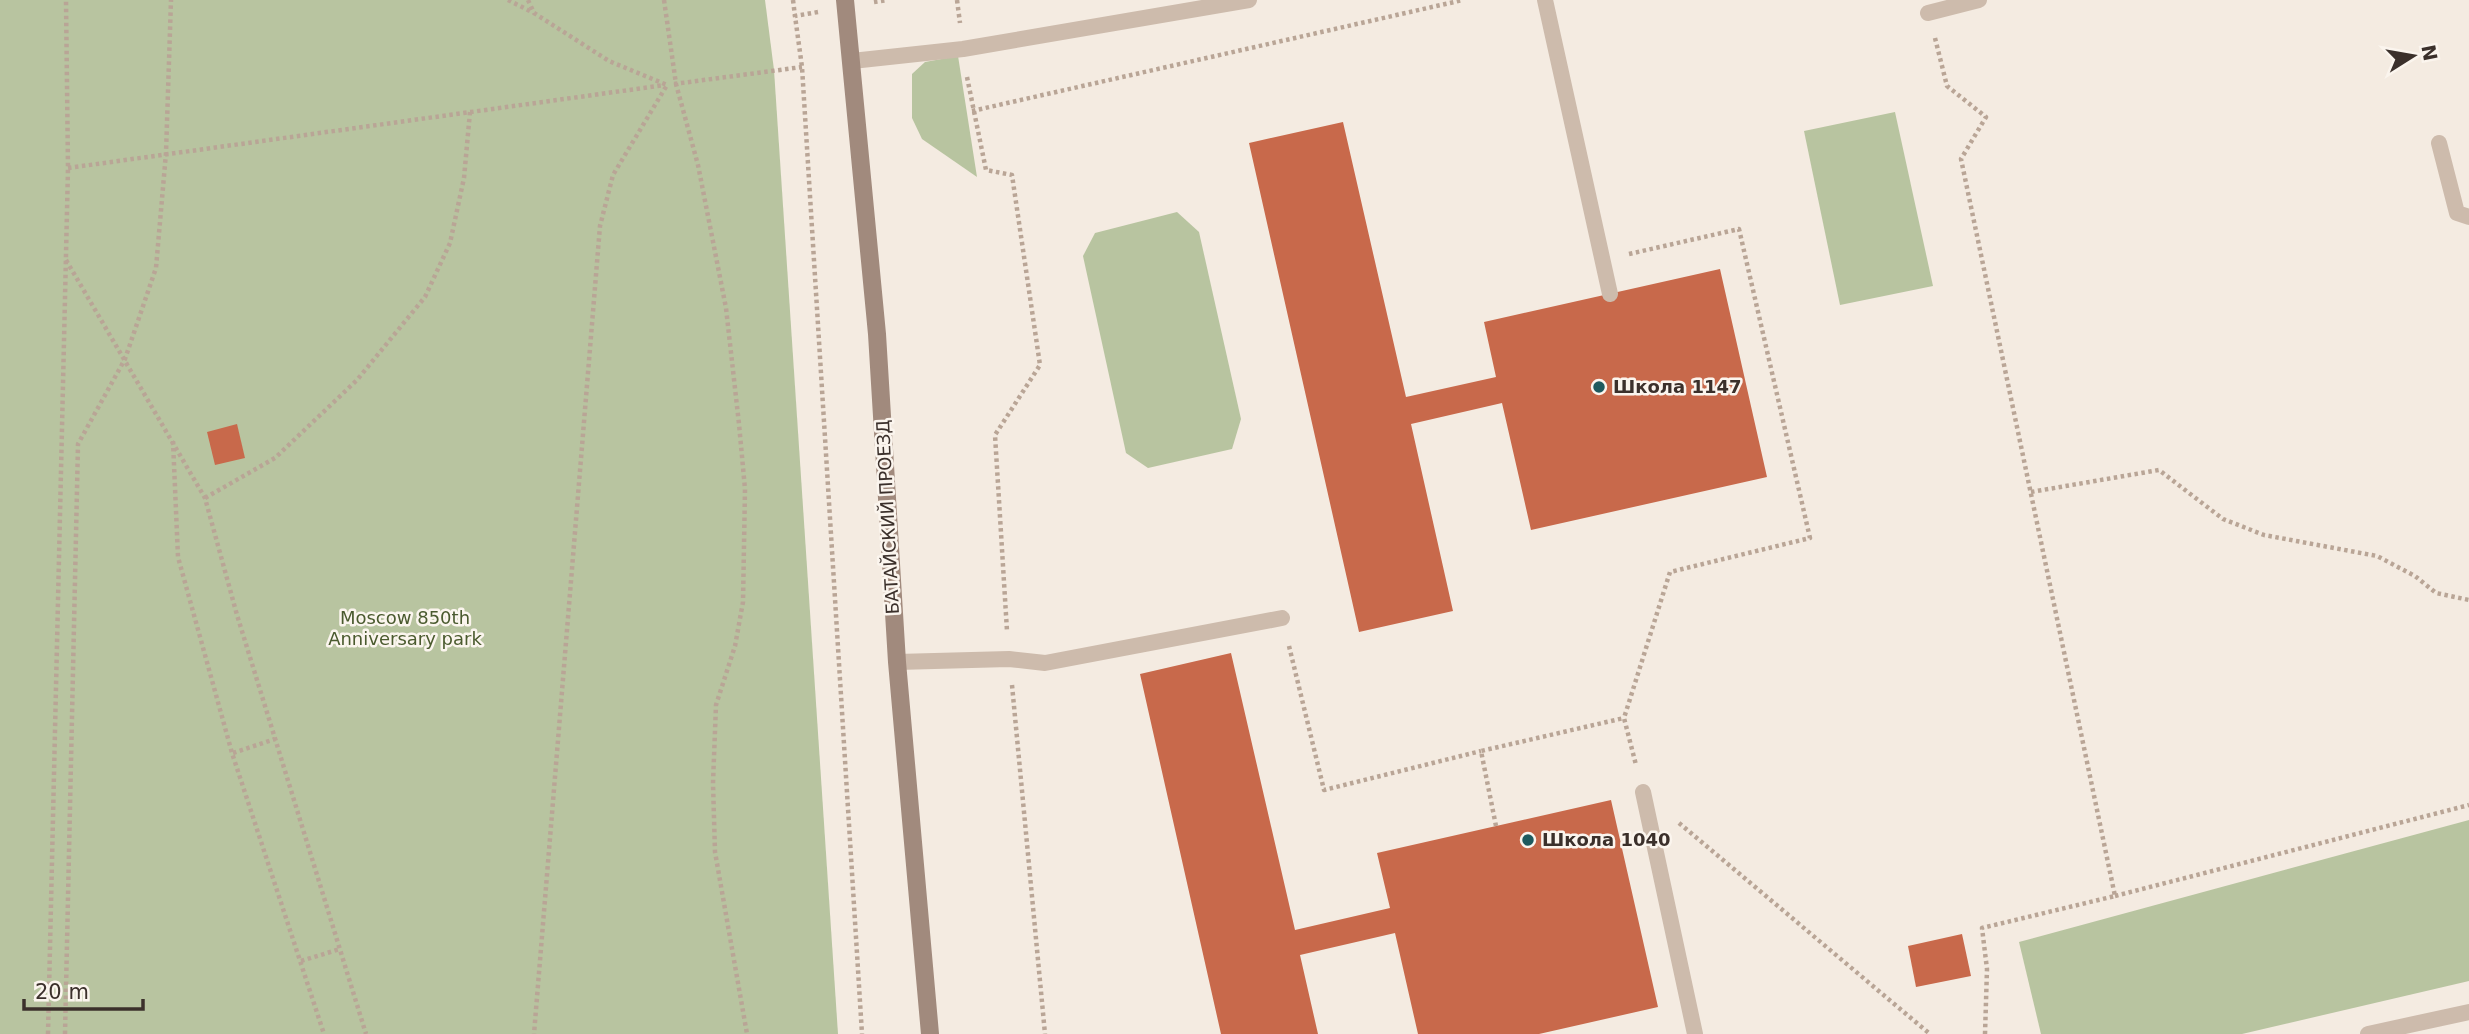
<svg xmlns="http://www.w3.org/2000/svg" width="2469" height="1034" font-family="'DejaVu Sans',sans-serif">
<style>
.green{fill:#b8c4a0}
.building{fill:#c8694b}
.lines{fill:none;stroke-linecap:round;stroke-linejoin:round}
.path{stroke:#b9a596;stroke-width:4.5;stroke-dasharray:3.5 3.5;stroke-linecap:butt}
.service{stroke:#cdbbac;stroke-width:16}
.secondary{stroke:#a18a7d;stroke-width:18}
.poi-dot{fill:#1f5a5e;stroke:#fbf5ee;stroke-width:2.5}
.labels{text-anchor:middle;stroke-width:5;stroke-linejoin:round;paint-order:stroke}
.poi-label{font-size:18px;font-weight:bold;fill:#3b302b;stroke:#fbf5ee;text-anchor:start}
.street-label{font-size:18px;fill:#3b302b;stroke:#fbf5ee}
.park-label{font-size:18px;fill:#4a5a2e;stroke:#fbf5ee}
</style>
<rect width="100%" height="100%" fill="#f4ebe1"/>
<!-- green -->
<g class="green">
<path d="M0,0H765L774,70L838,1034H0Z"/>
<path d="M958,56L977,177L922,139L912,118V74L925,62Z"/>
<path d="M1895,112L1933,286L1840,305L1804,131Z"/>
<path d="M1177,212L1199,232L1241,419L1232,449L1148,468L1126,453L1083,256L1095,233Z"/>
<path d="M2469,820V981L2242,1034H2041L2019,942Z"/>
</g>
<!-- building -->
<g class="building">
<path d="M1343,122L1406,397L1496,377L1484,322L1720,269L1767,477L1531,530L1502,403L1411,424L1453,611L1359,632L1249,143Z"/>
<path d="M237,424L245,458L215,465L207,432Z"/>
<path d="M1231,653L1295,930L1390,908L1377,853L1611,800L1658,1007L1539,1034H1418L1395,933L1300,955L1318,1034H1221L1140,674Z"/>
<path d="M1962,934L1971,976L1916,987L1908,946Z"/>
</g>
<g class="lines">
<!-- path -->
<g class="path">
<path d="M508,0L532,12"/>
<path d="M528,0L534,13L609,61L667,85L613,175L600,226L534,1034"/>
<path d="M664,0L676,84L698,165L726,308L739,424L745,489L743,602L735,646L716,705L713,783L715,852L747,1034"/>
<path d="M793,0L795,16"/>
<path d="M957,0L960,23"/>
<path d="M874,2L887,0"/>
<path d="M818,12L795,16L802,67L862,1034"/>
<path d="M1935,38L1947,86L1986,117L1961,159L2115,896L1982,928L1987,969L1985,1034"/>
<path d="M967,77L986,170L1012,175L1040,365L995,435L1007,631"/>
<path d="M674,84L802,67"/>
<path d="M972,111L1463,0"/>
<path d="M68,168L665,85"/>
<path d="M1629,254L1739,229L1810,538L1670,572L1624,718L1636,765"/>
<path d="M66,260L205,498L237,615L366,1034"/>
<path d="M173,441L178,557L232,753L324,1034"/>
<path d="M2031,492L2159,470L2223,519L2264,535L2377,556L2415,576L2436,593L2469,600"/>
<path d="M205,498L275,458L357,380L425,297L450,243L464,178L470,112"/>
<path d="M1289,646L1324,790L1481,751"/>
<path d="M1012,685L1045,1034"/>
<path d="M233,753L275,739"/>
<path d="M1679,823L1930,1034"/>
<path d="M1496,826L1481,751L1624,718"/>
<path d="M2115,896L2469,805"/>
<path d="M301,961L340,949"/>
<path d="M48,1034L68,168L66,0"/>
<path d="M65,1034L78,444L125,359L156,268L166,153L171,0"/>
</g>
<!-- service -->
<g class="service">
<path d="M1545,0L1610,294"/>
<path d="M1928,13L1979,0"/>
<path d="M852,61L963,49L1249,0"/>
<path d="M2439,143L2457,213L2469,217"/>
<path d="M897,662L1009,659L1045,663L1282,618"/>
<path d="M1643,792L1695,1034"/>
<path d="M2368,1034L2469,1012"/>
</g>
<!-- secondary -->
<path class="secondary" d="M845,0L877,334L897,662L930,1034"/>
</g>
<!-- markers -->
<g class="poi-dot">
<circle cx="1599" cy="387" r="7"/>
<circle cx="1528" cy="840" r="7"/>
</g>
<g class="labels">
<!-- poi labels -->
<g class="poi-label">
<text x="1613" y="393">Школа 1147</text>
<text x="1542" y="846">Школа 1040</text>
</g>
<!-- street labels -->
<g class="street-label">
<text transform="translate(888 517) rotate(-93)" y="6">БАТАЙСКИЙ ПРОЕЗД</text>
</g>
<!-- park labels -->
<g class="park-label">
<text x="405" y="624">Moscow 850th<tspan x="405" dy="21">Anniversary park</tspan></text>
</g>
</g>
<!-- north arrow -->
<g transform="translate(2413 56) rotate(79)" stroke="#fbf5ee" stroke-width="5" paint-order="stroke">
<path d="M0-5L12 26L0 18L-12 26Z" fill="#3b302b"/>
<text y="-10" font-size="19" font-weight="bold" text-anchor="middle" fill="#3b302b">N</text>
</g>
<!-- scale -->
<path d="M24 999v10h119v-10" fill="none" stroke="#3b302b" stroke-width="3.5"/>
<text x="35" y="999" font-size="21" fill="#3b302b" stroke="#fbf5ee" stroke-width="5" paint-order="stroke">20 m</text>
</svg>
